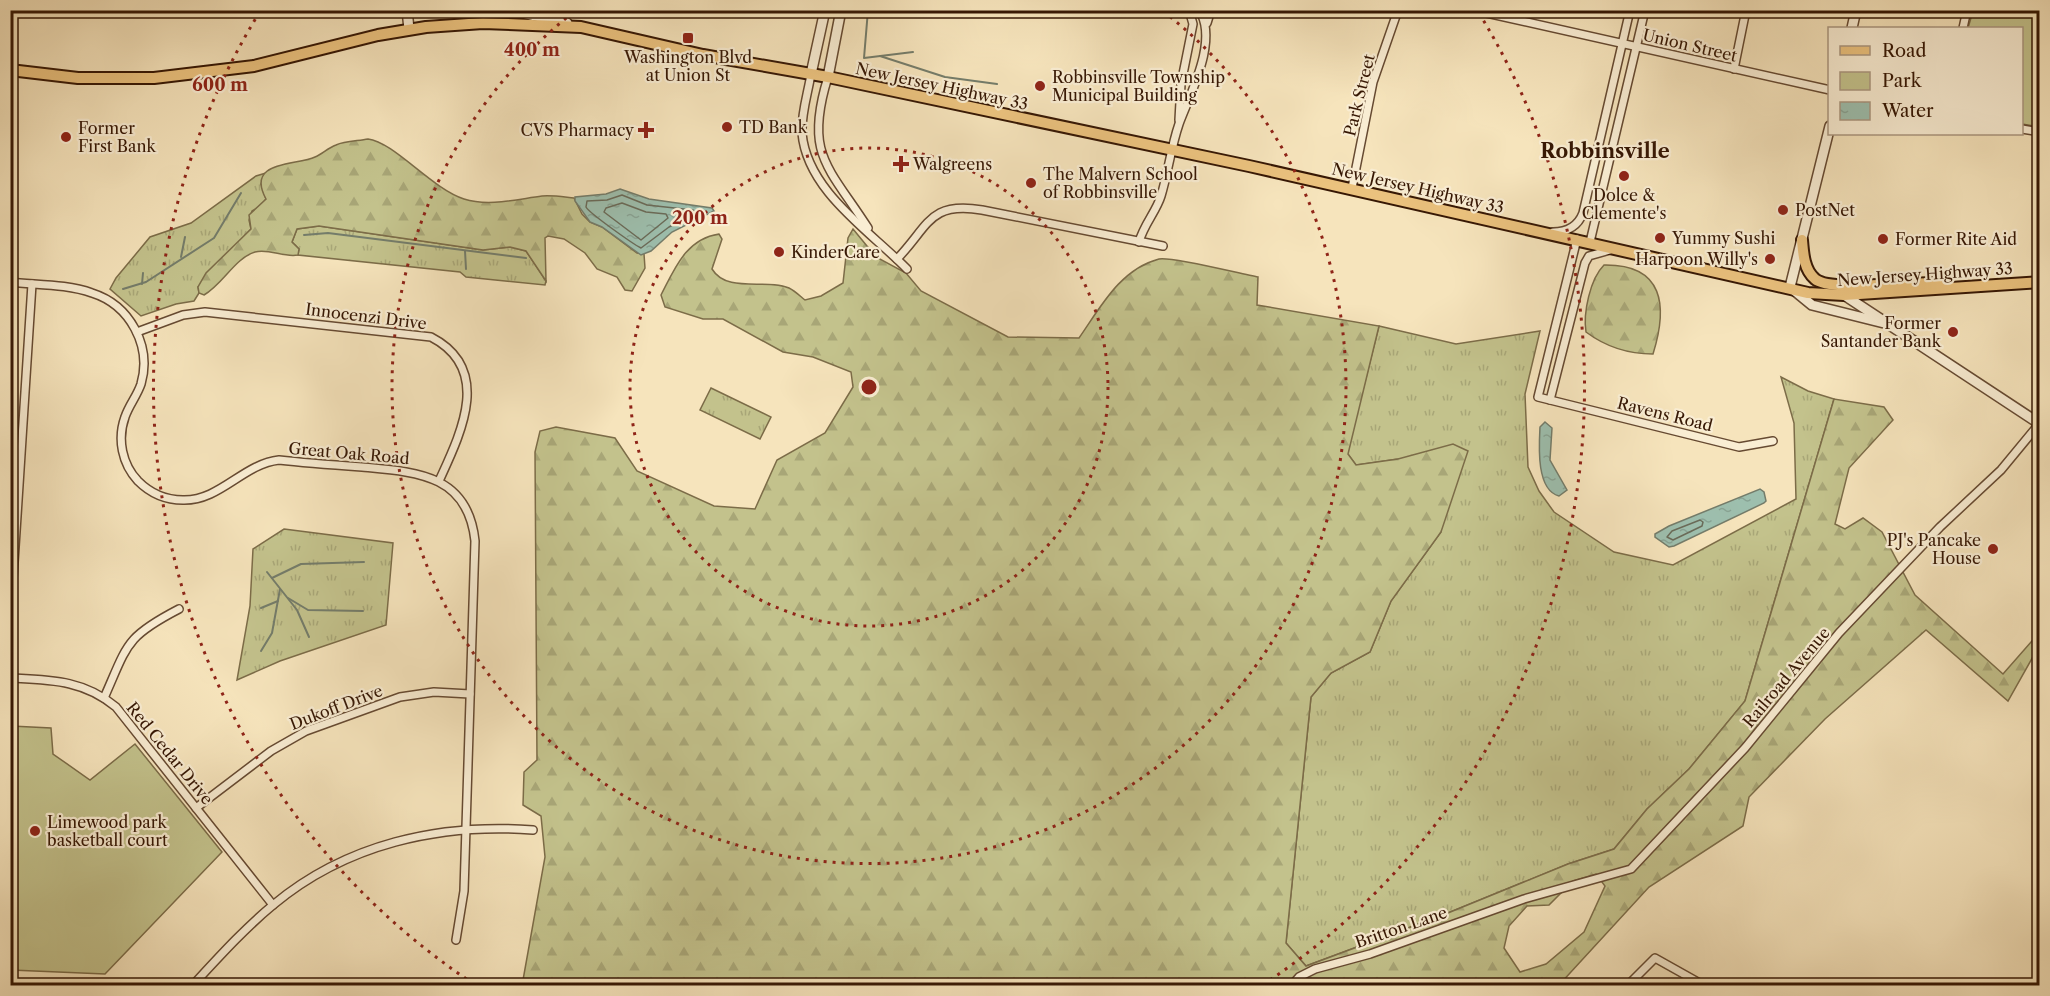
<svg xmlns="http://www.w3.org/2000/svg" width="2050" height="996" font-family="'Libre Caslon Text',serif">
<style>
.grass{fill:url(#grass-tufts);stroke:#7c6c48;stroke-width:1.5}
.forest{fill:url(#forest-firs);stroke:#7c6c48;stroke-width:1.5;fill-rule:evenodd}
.green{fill:#c3c28c;stroke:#7c6c48;stroke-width:1.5}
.water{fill:url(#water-ripples);stroke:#747c6a;stroke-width:1.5}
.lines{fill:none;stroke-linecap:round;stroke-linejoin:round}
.shore{stroke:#6a6b59;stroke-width:1.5}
.stream{stroke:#747c6a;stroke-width:2}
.minor-casing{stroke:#664a32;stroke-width:10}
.tertiary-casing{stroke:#664a32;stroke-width:12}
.primary-casing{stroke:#361704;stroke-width:14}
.minor{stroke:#f9edd3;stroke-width:7}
.tertiary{stroke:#f9edd3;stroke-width:9}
.primary{stroke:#ebc27e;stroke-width:10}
.ring{fill:none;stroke:#8f2418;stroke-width:3;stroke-dasharray:3 6}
.poi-dot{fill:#8f2418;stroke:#f9edd3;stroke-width:2}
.labels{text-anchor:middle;stroke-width:4.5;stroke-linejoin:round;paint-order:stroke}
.street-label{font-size:16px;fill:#361704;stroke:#f9edd3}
.poi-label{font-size:16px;fill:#361704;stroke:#f9edd3;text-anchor:start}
.quarter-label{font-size:20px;font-weight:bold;fill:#361704;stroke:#f9edd3}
.centre{fill:#8f2418;stroke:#f9edd3;stroke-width:3}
.ring-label{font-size:18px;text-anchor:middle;font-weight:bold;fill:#8f2418;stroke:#f9edd3;stroke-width:4.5;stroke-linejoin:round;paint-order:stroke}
</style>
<defs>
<pattern id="grass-tufts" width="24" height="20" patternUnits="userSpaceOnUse" patternTransform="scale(1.5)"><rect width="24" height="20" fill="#c3c28c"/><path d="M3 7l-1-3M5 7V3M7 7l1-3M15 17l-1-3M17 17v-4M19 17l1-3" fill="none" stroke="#a8a677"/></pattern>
<pattern id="forest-firs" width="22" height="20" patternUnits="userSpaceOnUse" patternTransform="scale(1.5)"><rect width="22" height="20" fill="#c3c28c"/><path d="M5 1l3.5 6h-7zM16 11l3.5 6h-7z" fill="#a8a677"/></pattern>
<pattern id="water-ripples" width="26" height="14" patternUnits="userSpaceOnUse" patternTransform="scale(1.5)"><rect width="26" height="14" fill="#9dbfae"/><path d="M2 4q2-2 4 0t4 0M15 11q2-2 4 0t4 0" fill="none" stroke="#88a394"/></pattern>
</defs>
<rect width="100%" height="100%" fill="#f6e4bc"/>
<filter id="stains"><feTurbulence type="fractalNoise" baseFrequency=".00333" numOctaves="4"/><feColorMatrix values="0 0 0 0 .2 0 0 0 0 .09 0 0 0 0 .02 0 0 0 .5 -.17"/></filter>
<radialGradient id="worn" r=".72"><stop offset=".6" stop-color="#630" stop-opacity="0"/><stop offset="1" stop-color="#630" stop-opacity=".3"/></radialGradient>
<!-- grass -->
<g class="grass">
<path d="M266,173L261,184L266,199L262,205L252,211L249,220L251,229L198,287L199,293L194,301L176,304L141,316L110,289L116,278L150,237L191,223L256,176Z"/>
<path d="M319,226L483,250L510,247L526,251L546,281L545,285L466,277L460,272L298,255L299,249L292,242L297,229Z"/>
<path d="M1379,326L1456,344L1540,331L1525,394L1528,467L1539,491L1554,512L1614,552L1673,565L1796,499L1794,423L1781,377L1808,391L1834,399L1745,701L1689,769L1647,809L1614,849L1568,864L1443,915L1306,966L1286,943L1311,697L1331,673L1370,652L1391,601L1441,532L1398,459L1356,465L1347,453Z"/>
<path d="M711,388L771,417L760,439L700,410Z"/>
<path d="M284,529L393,543L386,625L280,661L237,680L250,606L253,549Z"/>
</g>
<!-- forest -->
<g class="forest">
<path d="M368,139C394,142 432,189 464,199C489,207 518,199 542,196C552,195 564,197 574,198L582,214L590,222L602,227L637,253L644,254L645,268L632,291L625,290L617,277L597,269L585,253L564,239L548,236L545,238L546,281L526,251L510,247L483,250L319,226L297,229L292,242L299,249L298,255C284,258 269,248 255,252C235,258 223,284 204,295L199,293L198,287L206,273L251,229L249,215L266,199C245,160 296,166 315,157C322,154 328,148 336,145C345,141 358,141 368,139Z"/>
<path d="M853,229L876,257L906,273L921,291L1008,337L1079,338C1100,308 1120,269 1159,259C1171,256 1241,274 1258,277L1257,305L1379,326L1348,454L1356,465L1398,459L1453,444L1468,451L1441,532L1391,601L1370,652L1331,673L1311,697L1286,943L1306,966L1443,915L1568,864L1614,849L1647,809L1689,769L1745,701L1834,399L1884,407L1893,420L1849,468L1835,524L1845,529L1863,518L1882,532L1915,595L2003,674L2039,633V646L2008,701L1926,630L1825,719L1749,797L1743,826L1649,887L1559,985L494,986L523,980L545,857L541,816L523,805L524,772L537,760L535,452L540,431L556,427L615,438L637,471L714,506L755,509L777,460L825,433L853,387L851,372L813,357L783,352L723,319H703L665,307L661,295C675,268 686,239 719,234L722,239L712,269C727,294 767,278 789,288C795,291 800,296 805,300L821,296L843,283L848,238ZM1596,874L1605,886L1584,932L1546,964L1520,972L1504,948L1509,926L1527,906L1549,905L1573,881Z"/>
<path d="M1604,265C1664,264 1668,306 1653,354C1628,354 1606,347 1586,332C1583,313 1590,279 1604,265Z"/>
</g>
<!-- green -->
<g class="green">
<path d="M1973,11H2007L2039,18V127L2022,124V28H1968Z"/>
<path d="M11,726L51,728L53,754L90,780L135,744L222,852L105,974L11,970Z"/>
</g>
<!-- water -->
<g class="water">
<path d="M620,189L649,199L712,208L714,211L672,232L651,251L641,255L602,227L590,222L575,201V197L606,194Z"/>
<path d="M1545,422L1552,428L1550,460L1567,490L1559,496C1536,490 1539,446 1540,427Z"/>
<path d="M1760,489L1764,492L1766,501L1764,503L1674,546L1669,547L1655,537V534L1669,526Z"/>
</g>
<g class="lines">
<!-- shore -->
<g class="shore">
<path d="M622,195L647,205L693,210L695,213L669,227L641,248C633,244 589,213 586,207L587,201L607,200Z"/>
<path d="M622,203L646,212L666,214L668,218L641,240L604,212L606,208Z"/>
<path d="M1700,520L1703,522L1702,526L1673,540L1667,537L1672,531Z"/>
</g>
<!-- stream -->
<g class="stream">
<path d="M868,10L864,58L913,52"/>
<path d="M880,56L945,77L997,84"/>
<path d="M304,235L328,233L526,258"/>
<path d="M465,251L466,269"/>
<path d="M181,257L185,237"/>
<path d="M142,284L143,273"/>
<path d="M123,289L146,282L214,238L241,193"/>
<path d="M267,572L297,610L309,637"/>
<path d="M272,578L301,564L364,562"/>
<path d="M288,598L308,610L363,611"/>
<path d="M261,608L278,601"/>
<path d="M261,651L272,633L280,589"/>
</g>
<defs>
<g id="minor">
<path d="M1473,10L1830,90"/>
<path d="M2023,10L2040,14"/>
<path d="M1207,23L1211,10"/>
<path d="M1963,28L1967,10"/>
<path d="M1734,69L1746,10"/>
<path d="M811,74C808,93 801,114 802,133C807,191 870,231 907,269"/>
<path d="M828,77C804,154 828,166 868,228"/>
<path d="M1179,120L1181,84L1193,24L1189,10"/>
<path d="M2022,129L2040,132"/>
<path d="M1352,188L1373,82L1398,10"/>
<path d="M1553,232C1568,232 1578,226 1583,213L1630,10"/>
<path d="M1577,239L1538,397L1739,447L1773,441"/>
<path d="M1139,242C1144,224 1156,212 1161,196C1168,173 1171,147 1179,124C1190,94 1219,40 1199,10"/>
<path d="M1590,242L1645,10"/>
<path d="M897,259C929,226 929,201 982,210L1163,246"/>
<path d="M10,282C37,285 67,284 92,293C130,305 152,346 141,384C137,396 129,405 125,417C117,439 122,464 138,481C150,493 166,500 183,500C220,501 243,464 279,460C306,463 334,465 362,467C416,472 468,474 475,541L464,891L456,940"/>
<path d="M137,332L183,315L205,312L431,337C493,369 461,433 439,481"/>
<path d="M1550,400L1585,263L1589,256L1610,250"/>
<path d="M10,624L32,284"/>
<path d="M10,678C51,680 84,680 116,707L273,905"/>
<path d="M104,698C128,644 125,637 179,609"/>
<path d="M196,808L271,751L306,731L400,697L434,692L470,694"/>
<path d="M192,986C218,958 244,929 273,905C346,844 439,823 533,830"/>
<path d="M1291,986L1299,977L1315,969L1370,954L1524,899L1631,869L1745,748L1839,633L1940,527L2001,470L2039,424"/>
<path d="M1627,986L1655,958L1705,986"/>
</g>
<g id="tertiary">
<path d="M407,10L409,29"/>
<path d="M508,10L567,23"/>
<path d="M1852,28L1856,10"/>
<path d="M811,74L825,10"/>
<path d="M828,77L841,10"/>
<path d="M1830,126L1790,287L1812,305L1888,324"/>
<path d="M1841,293L2040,424"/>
</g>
<g id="primary">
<path d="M10,70L78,78H154L254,66L378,35L426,27L483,23L581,27L703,55L828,77L1249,166L1808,293L1844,295L2040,282"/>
<path d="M1802,240C1803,253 1804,270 1815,279C1831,293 1918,280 1945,284"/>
</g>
</defs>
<!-- minor casing -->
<use href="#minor" class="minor-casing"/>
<!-- tertiary casing -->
<use href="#tertiary" class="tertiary-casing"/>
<!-- primary casing -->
<use href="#primary" class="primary-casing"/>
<!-- minor -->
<use href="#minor" class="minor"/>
<!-- tertiary -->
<use href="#tertiary" class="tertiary"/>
<!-- primary -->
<use href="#primary" class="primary"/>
</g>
<!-- distance rings -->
<g class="ring">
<circle cx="869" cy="387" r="239"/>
<path d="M1163 11A477 477 0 1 1 575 11"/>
<path d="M474 984A716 716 0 0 1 259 13M1479 13A716 716 0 0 1 1264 984"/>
</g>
<!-- markers -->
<g class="poi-dot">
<rect x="682" y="32" width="12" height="12" rx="3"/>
<circle cx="1040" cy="86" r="6"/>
<circle cx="727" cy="127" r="6"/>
<path d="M643 121h6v6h6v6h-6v6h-6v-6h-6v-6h6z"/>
<circle cx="66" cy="137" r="6"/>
<path d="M898 155h6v6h6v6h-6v6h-6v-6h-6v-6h6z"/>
<circle cx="1624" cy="176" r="6"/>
<circle cx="1031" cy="183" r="6"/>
<circle cx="1783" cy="210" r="6"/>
<circle cx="1660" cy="238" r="6"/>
<circle cx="1883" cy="239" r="6"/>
<circle cx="779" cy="252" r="6"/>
<circle cx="1770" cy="259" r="6"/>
<circle cx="1953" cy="332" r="6"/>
<circle cx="1993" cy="549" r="6"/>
<circle cx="35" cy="831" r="6"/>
</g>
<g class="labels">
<!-- street labels -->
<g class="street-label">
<text transform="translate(1690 45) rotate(13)" y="6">Union Street</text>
<text transform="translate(942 86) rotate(12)" y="6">New Jersey Highway 33</text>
<text transform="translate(1359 95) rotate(-76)" y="6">Park Street</text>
<text transform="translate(1418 188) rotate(13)" y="6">New Jersey Highway 33</text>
<text transform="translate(1925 274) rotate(-4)" y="6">New Jersey Highway 33</text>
<text transform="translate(366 316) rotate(7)" y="6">Innocenzi Drive</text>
<text transform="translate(1665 414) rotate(14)" y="6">Ravens Road</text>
<text transform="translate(349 453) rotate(5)" y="6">Great Oak Road</text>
<text transform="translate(1786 677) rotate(-50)" y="6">Railroad Avenue</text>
<text transform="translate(336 707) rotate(-21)" y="6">Dukoff Drive</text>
<text transform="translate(170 753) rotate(51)" y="6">Red Cedar Drive</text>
<text transform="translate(1401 927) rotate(-19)" y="6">Britton Lane</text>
</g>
<!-- poi labels -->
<g class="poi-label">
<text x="688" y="63" text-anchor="middle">Washington Blvd<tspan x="688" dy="18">at Union St</tspan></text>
<text x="1052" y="83">Robbinsville Township<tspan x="1052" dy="18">Municipal Building</tspan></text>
<text x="739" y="133">TD Bank</text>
<text x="78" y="134">Former<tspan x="78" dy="18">First Bank</tspan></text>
<text x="634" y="136" text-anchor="end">CVS Pharmacy</text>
<text x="913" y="170">Walgreens</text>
<text x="1043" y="180">The Malvern School<tspan x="1043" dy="18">of Robbinsville</tspan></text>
<text x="1624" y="201" text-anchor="middle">Dolce &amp;<tspan x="1624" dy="18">Clemente's</tspan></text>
<text x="1795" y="216">PostNet</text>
<text x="1672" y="244">Yummy Sushi</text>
<text x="1895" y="245">Former Rite Aid</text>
<text x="791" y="258">KinderCare</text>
<text x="1758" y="265" text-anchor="end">Harpoon Willy's</text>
<text x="1941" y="329" text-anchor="end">Former<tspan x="1941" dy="18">Santander Bank</tspan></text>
<text x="1981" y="546" text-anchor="end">PJ's Pancake<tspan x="1981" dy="18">House</tspan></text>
<text x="47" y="828">Limewood park<tspan x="47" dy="18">basketball court</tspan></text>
</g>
<!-- quarter labels -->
<g class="quarter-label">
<text x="1605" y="158">Robbinsville</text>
</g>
</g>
<circle cx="869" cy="387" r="9" class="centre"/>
<g class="ring-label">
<text x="532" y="56">400 m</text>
<text x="220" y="91">600 m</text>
<text x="700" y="224">200 m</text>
</g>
<!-- margin -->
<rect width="2050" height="996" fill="none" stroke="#f6e4bc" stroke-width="36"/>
<rect x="12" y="12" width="2026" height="972" fill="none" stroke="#361704" stroke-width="3"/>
<rect x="18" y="18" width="2014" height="960" fill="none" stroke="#361704" stroke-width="1.5"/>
<!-- legend -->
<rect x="1828" y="27" width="195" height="108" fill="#f9edd3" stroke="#ab9780" stroke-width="1.5"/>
<rect x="1840" y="46" width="30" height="9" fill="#ebc27e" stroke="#ab9780" stroke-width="1.5"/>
<text x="1882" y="57" font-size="18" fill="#361704">Road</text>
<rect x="1840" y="72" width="30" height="18" fill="#c3c28c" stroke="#ab9780" stroke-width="1.5"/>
<text x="1882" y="87" font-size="18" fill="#361704">Park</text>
<rect x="1840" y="102" width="30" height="18" fill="url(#water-ripples)" stroke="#ab9780" stroke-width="1.5"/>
<text x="1882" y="117" font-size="18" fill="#361704">Water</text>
<rect width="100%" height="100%" filter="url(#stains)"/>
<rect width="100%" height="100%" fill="url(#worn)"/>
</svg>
